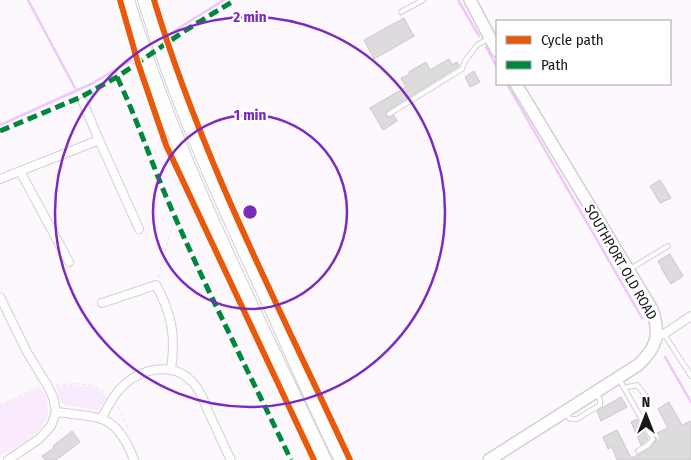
<svg xmlns="http://www.w3.org/2000/svg" width="691" height="460" font-family="'Fira Sans Condensed',sans-serif">
<style>
.green{fill:#faeafe}
.lines{fill:none;stroke-linecap:round;stroke-linejoin:round}
.stream{stroke:#eec8f7;stroke-width:2.5}
.building{fill:#dedbde;stroke:#cac8cb}
.lane-casing{stroke:#d2cfd2;stroke-width:6}
.street-casing{stroke:#d2cfd2;stroke-width:10}
.secondary-casing{stroke:#d2cfd2;stroke-width:14}
.highway-casing{stroke:#d2cfd2;stroke-width:16}
.path{stroke:#e6e4e6;stroke-width:1;stroke-dasharray:4 2.5;stroke-linecap:butt}
.lane{stroke:#fffeff;stroke-width:4}
.street{stroke:#fffeff;stroke-width:8}
.secondary{stroke:#fffeff;stroke-width:11}
.highway{stroke:#fffeff;stroke-width:14}
.quiet{stroke:#00873e;stroke-width:5;stroke-dasharray:10 5;stroke-linecap:butt}
.cycleway-casing{stroke:#fff;stroke-width:9}
.cycleway{stroke:#e8590c;stroke-width:6}
.ring{fill:none;stroke:#7b2cbf;stroke-width:2.5}
.labels{text-anchor:middle;stroke-width:4.5;stroke-linejoin:round;paint-order:stroke}
.street-label{font-size:14px;fill:#19171a;stroke:#fff}
.centre{fill:#7b2cbf;stroke:#fff;stroke-width:2.5}
.ring-label{font-size:15px;text-anchor:middle;font-weight:bold;fill:#7b2cbf;stroke:#fff;stroke-width:4.5;stroke-linejoin:round;paint-order:stroke}
</style>
<rect width="100%" height="100%" fill="#fcf8fd"/>
<!-- green -->
<g class="green">
<path d="M72,385C87,386 96,387 107,397L97,410L64,405L60,401L56,386Z"/>
<path d="M41,387C57,414 44,430 21,444C14,448 7,453 0,455V406Z"/>
</g>
<g class="lines">
<!-- stream -->
<g class="stream">
<path d="M28,0L75,88"/>
<path d="M458,0L479,36"/>
<path d="M174,31L224,0"/>
<path d="M486,47L497,67"/>
<path d="M507,84L642,318"/>
<path d="M0,125L91,84L134,59"/>
<path d="M665,357L691,402"/>
</g>
</g>
<!-- building -->
<g class="building">
<path d="M404,18L414,36L374,59L364,40Z"/>
<path d="M449,59L452,65L457,62L459,66L387,111L386,116L390,118L394,115L397,121L383,130L370,108L406,87L401,78L410,74L409,72L426,62L430,70Z"/>
<path d="M474,71L480,82L470,87L465,77Z"/>
<path d="M660,180L671,198L660,203L650,186Z"/>
<path d="M670,254L683,276L671,284L661,268H662L658,261Z"/>
<path d="M621,397L627,407L601,421L597,411Z"/>
<path d="M669,402L682,425L691,421V460H617L612,447L608,449L603,437L617,430L631,458L640,454L650,448L656,441L655,434L668,428L658,409Z"/>
<path d="M637,419L648,439L641,445L631,422Z"/>
<path d="M72,431L80,442L56,460H45L42,456L54,448L53,446Z"/>
</g>
<g class="lines">
<defs>
<g id="lane">
<path d="M401,12L423,0"/>
<path d="M389,114L462,69L465,61L477,45L488,39"/>
<path d="M630,269L668,246"/>
<path d="M664,334L691,376"/>
<path d="M619,379L653,439L648,445L638,451"/>
<path d="M624,388L637,385L645,395"/>
<path d="M566,413L570,419H577L600,405V400L597,393"/>
</g>
<g id="street">
<path d="M83,102L99,140"/>
<path d="M20,171L69,262"/>
<path d="M0,179L99,140L139,229"/>
<path d="M0,297L27,352L47,385L53,397L56,412L51,426L39,439L8,460"/>
<path d="M102,303L156,285C172,314 176,337 171,369"/>
<path d="M658,335L664,334L691,316"/>
<path d="M56,412C101,418 116,413 134,460"/>
<path d="M102,418C107,408 112,397 120,389C139,368 174,360 194,384C201,391 204,402 208,411C216,428 223,444 231,460"/>
</g>
<g id="secondary">
<path d="M470,0L497,51"/>
<path d="M489,460L638,365C658,347 660,333 652,309L516,84"/>
</g>
<g id="highway">
<path d="M127,0C176,160 253,309 324,460"/>
<path d="M145,0C177,104 221,200 267,298C292,352 315,407 342,460"/>
</g>
</defs>
<!-- lane casing -->
<use href="#lane" class="lane-casing"/>
<!-- street casing -->
<use href="#street" class="street-casing"/>
<!-- secondary casing -->
<use href="#secondary" class="secondary-casing"/>
<!-- highway casing -->
<use href="#highway" class="highway-casing"/>
<!-- path -->
<g class="path">
<path d="M158,277L175,217"/>
<path d="M56,385C73,384 91,381 105,393"/>
<path d="M0,405L38,387"/>
<path d="M118,406L129,430"/>
</g>
<!-- lane -->
<use href="#lane" class="lane"/>
<!-- street -->
<use href="#street" class="street"/>
<!-- secondary -->
<use href="#secondary" class="secondary"/>
<!-- highway -->
<use href="#highway" class="highway"/>
<!-- quiet -->
<g class="quiet">
<path d="M117,77C139,123 154,171 175,217C211,299 252,379 291,460"/>
<path d="M0,131L81,97L117,77L186,30L235,0"/>
</g>
<defs>
<g id="cycleway">
<path d="M120,0L138,63L166,145L314,460"/>
<path d="M154,0C202,160 280,309 350,460"/>
</g>
</defs>
<!-- cycleway casing -->
<use href="#cycleway" class="cycleway-casing"/>
<!-- cycleway -->
<use href="#cycleway" class="cycleway"/>
</g>
<!-- distance rings -->
<g class="ring">
<circle cx="250" cy="212" r="97"/>
<circle cx="250" cy="212" r="195"/>
</g>
<g class="labels">
<!-- street labels -->
<g class="street-label">
<text transform="translate(621 262) rotate(60)" y="5">SOUTHPORT OLD ROAD</text>
</g>
</g>
<circle cx="250" cy="212" r="8" class="centre"/>
<g class="ring-label">
<text x="250" y="22">2 min</text>
<text x="250" y="120">1 min</text>
</g>
<!-- legend -->
<rect x="496" y="20" width="175" height="65" fill="#ffffff" stroke="#a3a2a3"/>
<rect x="506" y="36" width="25" height="8" fill="#e8590c" stroke="#a3a2a3"/>
<text x="541" y="45" font-size="15" fill="#19171a">Cycle path</text>
<rect x="506" y="61" width="25" height="8" fill="#00873e" stroke="#a3a2a3"/>
<text x="541" y="70" font-size="15" fill="#19171a">Path</text>
<!-- north arrow -->
<g transform="translate(646 415)" stroke="#ffffff" stroke-width="4" paint-order="stroke">
<path d="M0-4L9 19L0 12L-9 19Z" fill="#19171a"/>
<text y="-8" font-size="14" font-weight="bold" text-anchor="middle" fill="#19171a">N</text>
</g>
</svg>
